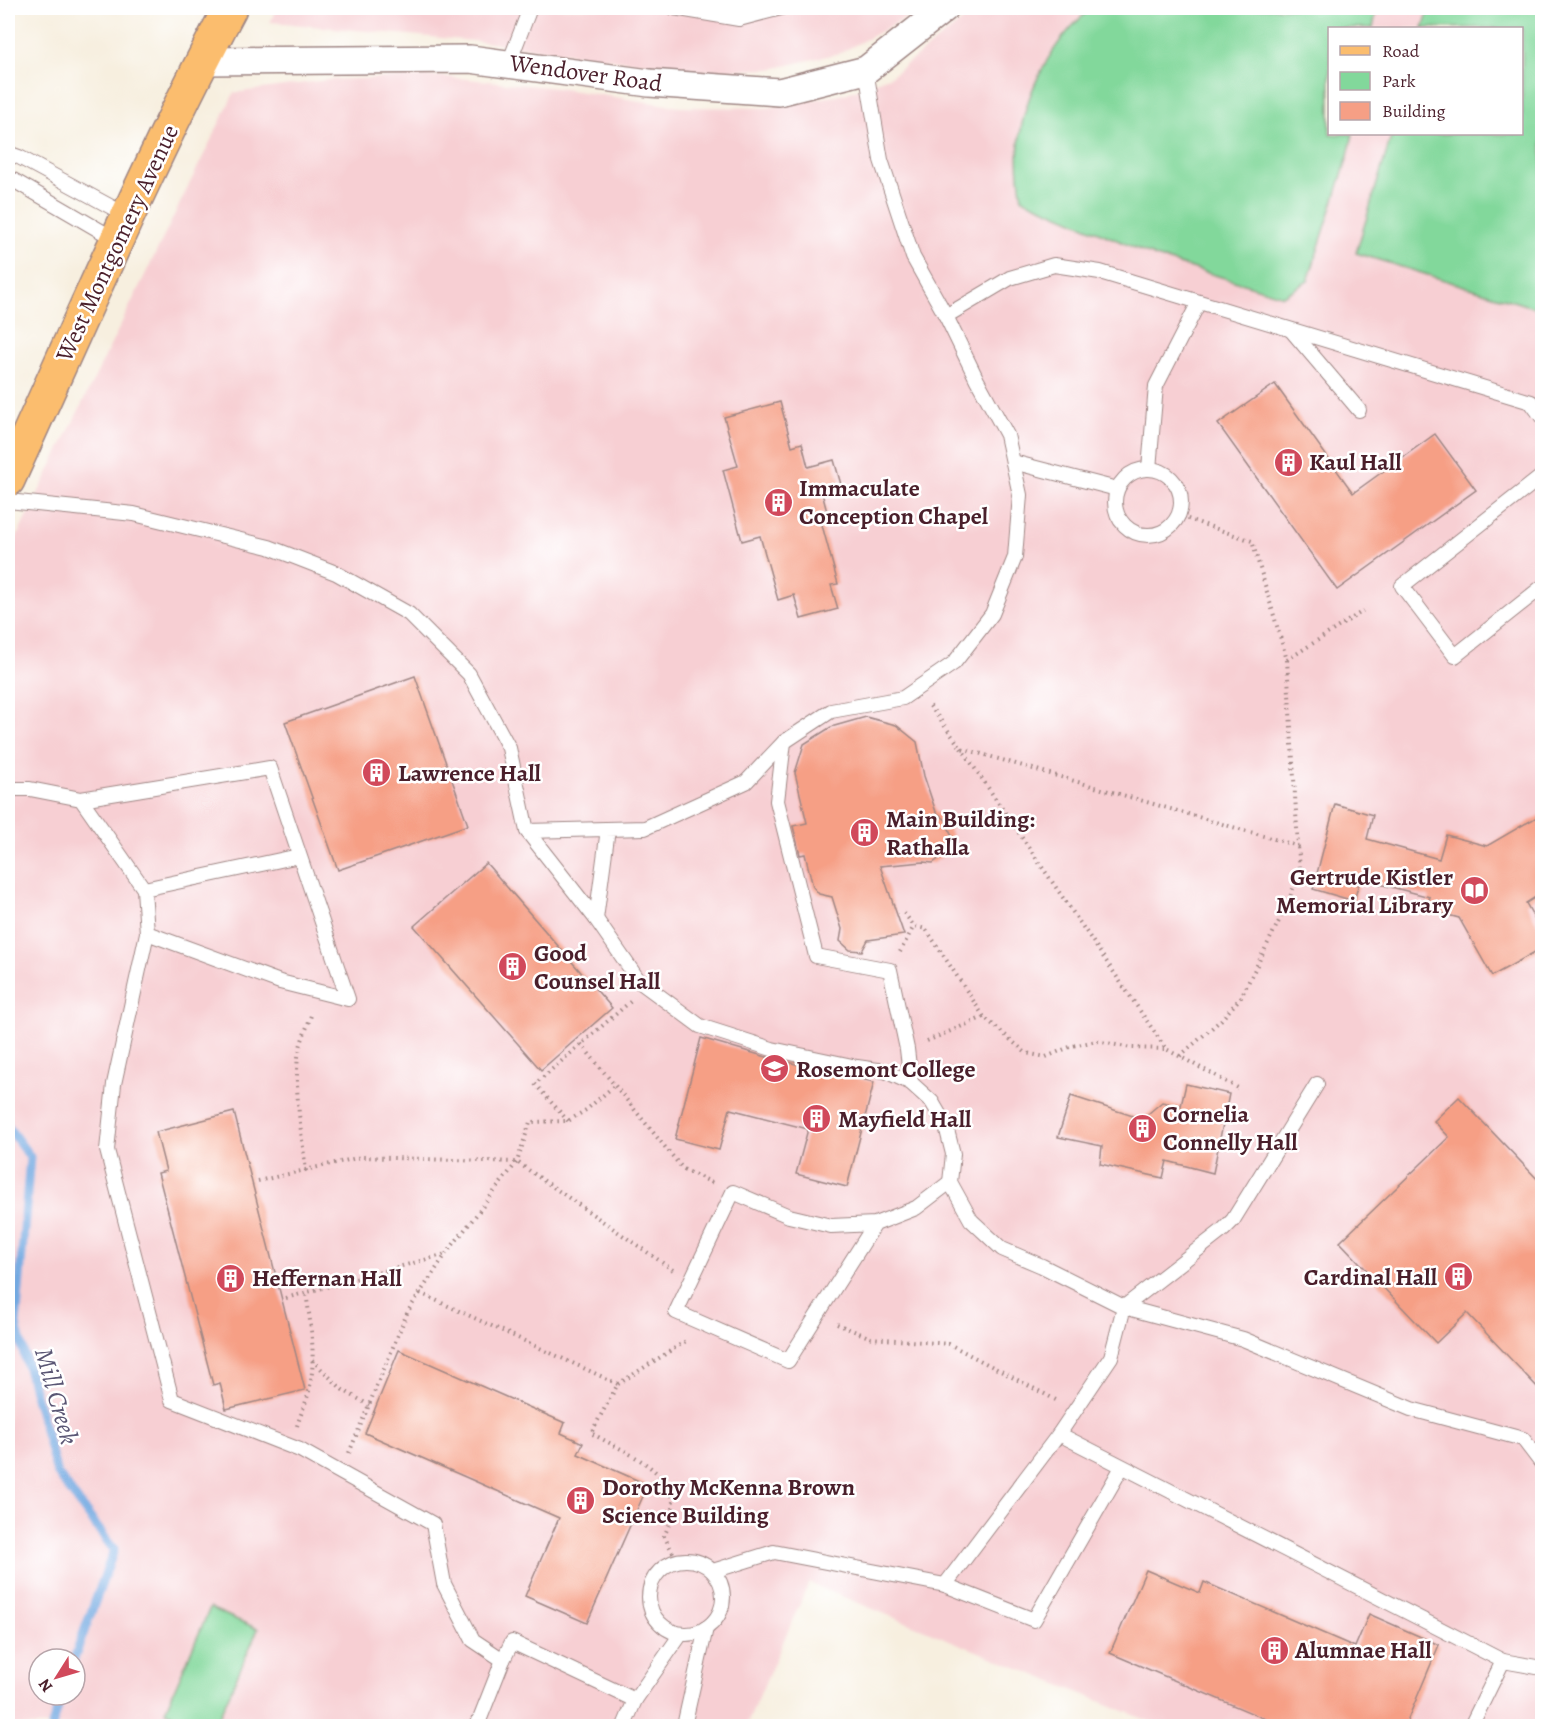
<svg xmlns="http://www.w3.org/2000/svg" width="1550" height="1734" font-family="Alegreya,serif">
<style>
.built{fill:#f7cfd3;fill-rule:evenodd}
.green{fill:#82d89b;stroke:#667c63;stroke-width:1.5}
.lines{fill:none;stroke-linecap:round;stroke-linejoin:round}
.stream{stroke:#72a9e1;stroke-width:9}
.building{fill:#f69f85}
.lane-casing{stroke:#a08785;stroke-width:16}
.street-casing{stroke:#a08785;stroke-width:30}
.primary-casing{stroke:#a08785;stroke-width:36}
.path{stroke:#a08785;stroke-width:4;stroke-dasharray:1.5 4.5;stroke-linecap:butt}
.lane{stroke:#fff;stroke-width:14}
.street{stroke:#fff;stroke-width:27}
.primary{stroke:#fbbd6e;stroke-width:33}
.labels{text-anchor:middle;stroke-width:5;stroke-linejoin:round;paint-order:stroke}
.street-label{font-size:24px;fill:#4a1f2b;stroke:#fff}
.poi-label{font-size:24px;font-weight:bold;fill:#4a1f2b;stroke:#fff;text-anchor:start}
.water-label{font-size:26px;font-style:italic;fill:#5a5674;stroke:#fff}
</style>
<rect width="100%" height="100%" fill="#fff"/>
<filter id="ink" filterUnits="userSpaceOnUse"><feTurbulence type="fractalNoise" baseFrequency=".0167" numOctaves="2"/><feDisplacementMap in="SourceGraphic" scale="12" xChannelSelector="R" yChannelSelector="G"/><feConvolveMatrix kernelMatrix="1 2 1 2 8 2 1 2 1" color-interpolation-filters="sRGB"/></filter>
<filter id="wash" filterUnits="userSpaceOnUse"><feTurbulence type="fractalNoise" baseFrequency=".008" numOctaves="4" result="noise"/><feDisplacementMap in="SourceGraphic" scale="24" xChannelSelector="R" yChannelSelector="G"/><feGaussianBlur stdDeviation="1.35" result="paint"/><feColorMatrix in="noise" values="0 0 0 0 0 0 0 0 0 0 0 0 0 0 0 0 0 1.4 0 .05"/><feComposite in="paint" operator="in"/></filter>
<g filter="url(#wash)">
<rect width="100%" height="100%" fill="#f7efdf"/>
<!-- built -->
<g class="built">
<path d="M277,8H920L906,18L840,53L771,69L698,71L484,42L270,22Z"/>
<path d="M979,8H1542V1726H1161L809,1583L746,1726H8V555L234,93L327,80L437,76L557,88L679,107L767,108L845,94L891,76ZM1330,28H1522V134H1330ZM39,1659H75V1695H39Z"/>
</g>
<!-- green -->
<g class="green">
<path d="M1092,8H1377L1373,28H1330V134H1353L1348,156L1308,281L1283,296L1156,257L1022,199C1019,181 1017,162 1019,144C1024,93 1052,40 1092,8Z"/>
<path d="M1430,8H1542V310L1356,253L1392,134H1522V28H1423Z"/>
<path d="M210,1608L258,1629L215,1726H201L165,1711Z"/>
</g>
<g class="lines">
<!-- stream -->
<g class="stream">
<path d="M8,1127L30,1157L16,1325L57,1473L114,1550L74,1659"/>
<path d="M52,1726L62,1695"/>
</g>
</g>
<g id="blocks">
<!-- building -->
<g class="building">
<path d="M1275,384L1353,493L1435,434L1476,490L1337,590L1218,424Z"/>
<path d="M780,402L792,446L802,443L808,467L834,460L842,488L822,493L827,512L819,514L838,584L831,585L838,609L801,619L794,595L778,600L760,536L742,541L723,470L738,466L724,417Z"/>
<path d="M415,676L468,825L338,870L285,722Z"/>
<path d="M866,717L896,725L917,742L924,776L936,812L946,820L952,837L944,855L933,863L923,862L880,866L904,935L868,940L862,951L850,950L840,941L842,929L832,897L819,894L813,887L805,854L800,855L793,826L807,823L795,773L804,744L831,727Z"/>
<path d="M1335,804L1373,815L1367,839L1439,859L1446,835L1487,846L1542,814V893L1526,903L1542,932V948L1492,976L1459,918L1426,909L1430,897L1360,879L1354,901L1313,889Z"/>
<path d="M486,863L612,1008L541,1070L414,926Z"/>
<path d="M701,1038L770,1058L874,1082L847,1187L796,1174L808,1129L730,1109L719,1150L675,1139Z"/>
<path d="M1186,1084L1229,1094L1213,1173L1167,1161L1163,1178L1100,1164L1102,1146L1058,1137L1071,1096L1142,1119L1162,1102L1181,1106Z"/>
<path d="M1459,1097L1542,1184V1392L1467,1313L1436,1343L1340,1242L1449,1137L1434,1121Z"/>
<path d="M234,1112L305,1390L226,1409L220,1383L213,1385L158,1173L166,1171L156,1132Z"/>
<path d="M399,1350L565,1423L561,1433L583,1443L578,1454L648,1485L587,1623L525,1596L559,1518L365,1433Z"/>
<path d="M1146,1570L1200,1593L1204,1582L1355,1647L1369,1614L1439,1645L1405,1726H1282L1110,1653Z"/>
</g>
</g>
</g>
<g filter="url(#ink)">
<use href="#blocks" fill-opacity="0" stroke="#a08785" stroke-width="1.5"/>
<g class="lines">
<defs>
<g id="lane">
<path d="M674,8L739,19L781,8"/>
<path d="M509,63L530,8"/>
<path d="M866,70L881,160L913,257L946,316L1010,278L1054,265L1100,272L1531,402L1542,417"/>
<path d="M8,153L19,157L128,216"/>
<path d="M8,177L118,241"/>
<path d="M1291,330L1359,410"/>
<path d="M1013,462L1117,489"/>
<circle cx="1148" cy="502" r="33"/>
<path d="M1149,469L1156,386L1199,302"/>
<path d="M1542,476L1402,586L1455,656L1542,587"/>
<path d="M8,501L134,514L269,547L336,573L409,614L469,674L509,748L527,831"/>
<path d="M784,742L777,801L816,956L890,970L907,1049L911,1083"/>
<path d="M8,789H30L81,799L144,889L147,933L114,1084L107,1150L172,1400L300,1450L433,1524L444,1584L473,1640L503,1660"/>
<path d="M81,799L270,768L348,999L280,982L147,933"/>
<path d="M608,829L596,919L527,831L645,828L746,782L784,742L831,711L903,698L954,663L992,614L1015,557L1020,495L1007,435L977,380L946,316"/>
<path d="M144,889L299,856"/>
<path d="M596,919L639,981L700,1026L772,1049L857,1067L885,1071L911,1083L932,1102L946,1126L953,1154L950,1182L971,1220L1002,1249L1042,1266L1124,1307L1243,1339L1411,1409L1523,1439L1542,1464"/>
<path d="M875,1224L788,1361L676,1312L733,1192L789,1216L831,1226L875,1224L916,1208L950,1182"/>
<path d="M1059,1434L1111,1357L1124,1307L1223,1230L1233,1220L1317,1084"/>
<path d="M1122,1467L1034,1620L945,1585L1059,1434L1503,1661"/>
<circle cx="686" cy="1597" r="37"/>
<path d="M713,1571L774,1552L945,1585"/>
<path d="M635,1700L681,1634"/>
<path d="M477,1726L503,1660L512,1642L635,1700L624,1726"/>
<path d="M684,1726L706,1628"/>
<path d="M1471,1726L1503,1661L1542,1668"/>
</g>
<path id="street" d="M202,61L470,59L649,83L779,92L866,70L945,8"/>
<path id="primary" d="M8,480C80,322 149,161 230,8"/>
</defs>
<!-- lane casing -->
<use href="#lane" class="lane-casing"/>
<!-- street casing -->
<use href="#street" class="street-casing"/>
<!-- primary casing -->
<use href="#primary" class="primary-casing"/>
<!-- path -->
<g class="path">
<path d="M1287,660L1363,611"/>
<path d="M930,706L961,748L1298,846L1287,660L1252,541L1179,516"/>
<path d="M961,748L1166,1049L1238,1088"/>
<path d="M904,913L914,926L926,929L984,1017L1026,1053L1046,1057L1072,1046L1097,1041L1131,1048L1166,1049"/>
<path d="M900,952L914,926"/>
<path d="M927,1041L984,1017"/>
<path d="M581,1044L683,1169L713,1183"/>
<path d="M1180,1056L1221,1020L1241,997L1288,903L1300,869L1298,846"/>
<path d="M568,1121L535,1084L631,1001"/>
<path d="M306,1171C302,1137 294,1090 298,1057C300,1042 308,1026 312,1012"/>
<path d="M258,1181L361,1157L517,1162L673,1270"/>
<path d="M420,1293L618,1384L591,1433C620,1450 676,1470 673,1509C672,1518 668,1528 664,1536L677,1560"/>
<path d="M286,1298L446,1254"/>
<path d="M837,1324L871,1338L949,1344L1056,1400"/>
<path d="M312,1360L343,1390L369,1405"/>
<path d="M618,1384L686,1341"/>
<path d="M297,1426C300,1416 305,1405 308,1395C317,1362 311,1326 306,1293"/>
<path d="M349,1453L408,1311L446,1254L517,1162L530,1122L568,1121L586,1110L615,1085"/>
</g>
<!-- lane -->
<use href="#lane" class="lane"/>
<!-- street -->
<use href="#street" class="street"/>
<!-- primary -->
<use href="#primary" class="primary"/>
</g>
</g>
<!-- icons -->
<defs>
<symbol id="building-disc" viewBox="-11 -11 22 22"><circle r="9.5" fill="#d1495b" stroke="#fff"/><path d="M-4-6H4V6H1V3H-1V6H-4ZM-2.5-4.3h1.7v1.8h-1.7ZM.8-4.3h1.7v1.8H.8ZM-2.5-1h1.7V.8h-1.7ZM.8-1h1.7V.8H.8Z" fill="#fff"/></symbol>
<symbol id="library-disc" viewBox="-11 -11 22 22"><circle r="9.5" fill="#d1495b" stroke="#fff"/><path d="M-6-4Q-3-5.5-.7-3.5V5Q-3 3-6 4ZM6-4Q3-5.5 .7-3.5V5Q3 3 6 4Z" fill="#fff"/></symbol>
<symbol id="university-disc" viewBox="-11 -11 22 22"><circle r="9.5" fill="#d1495b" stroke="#fff"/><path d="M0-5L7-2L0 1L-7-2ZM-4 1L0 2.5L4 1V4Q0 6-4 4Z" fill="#fff"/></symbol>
</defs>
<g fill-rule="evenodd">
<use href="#building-disc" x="1272" y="446" width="33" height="33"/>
<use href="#building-disc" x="762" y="486" width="33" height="33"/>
<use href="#building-disc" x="360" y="756" width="33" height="33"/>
<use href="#building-disc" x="848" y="816" width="33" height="33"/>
<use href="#library-disc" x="1458" y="874" width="33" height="33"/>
<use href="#building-disc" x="496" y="950" width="33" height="33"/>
<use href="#university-disc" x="758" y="1052" width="33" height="33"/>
<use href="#building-disc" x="800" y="1102" width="33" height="33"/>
<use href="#building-disc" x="1126" y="1112" width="33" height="33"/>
<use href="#building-disc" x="1442" y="1260" width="33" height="33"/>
<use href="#building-disc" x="214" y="1262" width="33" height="33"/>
<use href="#building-disc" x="564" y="1484" width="33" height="33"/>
<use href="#building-disc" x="1258" y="1634" width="33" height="33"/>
</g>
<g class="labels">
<!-- street labels -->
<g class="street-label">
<text transform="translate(586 73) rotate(8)" y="8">Wendover Road</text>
<text transform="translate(117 243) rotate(-65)" y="8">West Montgomery Avenue</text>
</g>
<!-- poi labels -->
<g class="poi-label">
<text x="1309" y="470">Kaul Hall</text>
<text x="799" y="496">Immaculate<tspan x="799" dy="28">Conception Chapel</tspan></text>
<text x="398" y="781">Lawrence Hall</text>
<text x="886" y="827">Main Building:<tspan x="886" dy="28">Rathalla</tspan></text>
<text x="1453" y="885" text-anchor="end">Gertrude Kistler<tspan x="1453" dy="28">Memorial Library</tspan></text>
<text x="534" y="961">Good<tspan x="534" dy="28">Counsel Hall</tspan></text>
<text x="796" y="1077">Rosemont College</text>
<text x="1163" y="1122">Cornelia<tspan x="1163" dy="28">Connelly Hall</tspan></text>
<text x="838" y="1127">Mayfield Hall</text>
<text x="1437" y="1285" text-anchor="end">Cardinal Hall</text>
<text x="252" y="1286">Heffernan Hall</text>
<text x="602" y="1495">Dorothy McKenna Brown<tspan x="602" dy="28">Science Building</tspan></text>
<text x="1295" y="1658">Alumnae Hall</text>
</g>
<!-- water labels -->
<g class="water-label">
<text transform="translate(57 1396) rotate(74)" y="9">Mill Creek</text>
</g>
</g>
<!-- margin -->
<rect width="1550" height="1734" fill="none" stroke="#fff" stroke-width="30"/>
<!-- legend -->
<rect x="1328" y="27" width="195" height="108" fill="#ffffff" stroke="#b7a5aa" stroke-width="1.5"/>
<rect x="1340" y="46" width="30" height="9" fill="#fbbd6e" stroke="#b7a5aa" stroke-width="1.5"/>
<text x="1382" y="57" font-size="18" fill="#4a1f2b">Road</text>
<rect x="1340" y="72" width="30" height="18" fill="#82d89b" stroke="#b7a5aa" stroke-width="1.5"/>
<text x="1382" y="87" font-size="18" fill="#4a1f2b">Park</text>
<rect x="1340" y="102" width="30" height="18" fill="#f69f85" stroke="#b7a5aa" stroke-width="1.5"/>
<text x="1382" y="117" font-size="18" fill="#4a1f2b">Building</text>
<!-- north arrow -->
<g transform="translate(57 1677) rotate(233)"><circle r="28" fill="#ffffff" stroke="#b7a5aa" stroke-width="1.5"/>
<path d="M0-4.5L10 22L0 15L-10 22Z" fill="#d1495b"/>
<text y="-9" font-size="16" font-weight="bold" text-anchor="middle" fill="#4a1f2b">N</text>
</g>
</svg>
